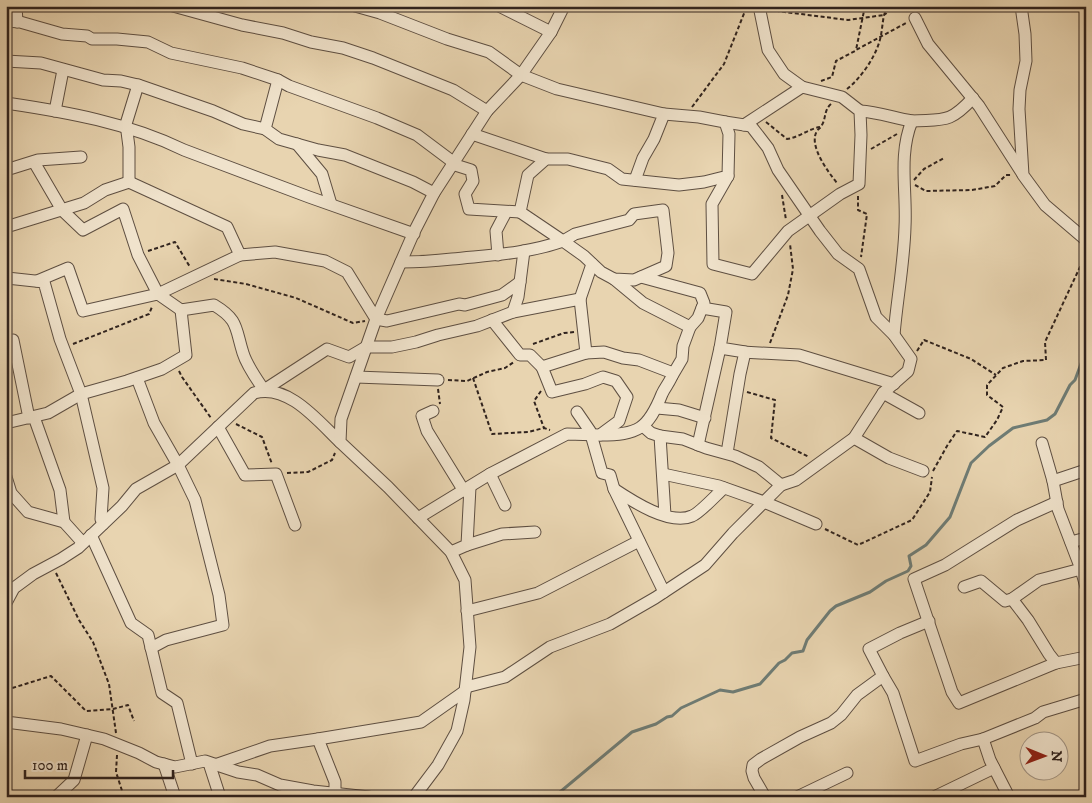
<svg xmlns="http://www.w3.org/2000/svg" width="1092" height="803" font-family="'IM FELL DW Pica',serif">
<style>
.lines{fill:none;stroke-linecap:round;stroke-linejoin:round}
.stream{stroke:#6e7c75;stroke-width:3}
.street-casing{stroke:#5e4f42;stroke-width:13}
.path{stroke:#30231e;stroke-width:2;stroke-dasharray:4 2.5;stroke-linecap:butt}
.street{stroke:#f0e3cc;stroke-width:11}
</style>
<rect width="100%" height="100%" fill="#e8d4b0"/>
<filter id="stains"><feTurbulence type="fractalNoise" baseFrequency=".004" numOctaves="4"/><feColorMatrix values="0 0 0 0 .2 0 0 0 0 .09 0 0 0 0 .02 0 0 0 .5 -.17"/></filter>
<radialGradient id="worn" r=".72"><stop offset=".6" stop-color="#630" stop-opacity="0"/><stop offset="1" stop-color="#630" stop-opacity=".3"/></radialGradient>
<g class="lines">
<!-- stream -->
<path class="stream" d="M554,797L632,732L656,724L667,717L672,716L681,708L720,690L733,692L760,684L779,663L785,660L792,653L803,651L807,640L830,611L836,606L870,592L886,581L908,571L911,566L909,556L926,545L950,517L971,463L989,446L1013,428L1047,420L1055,414L1070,385L1075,380L1082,361L1086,356"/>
<defs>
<g id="street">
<path d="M16,6L17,22"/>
<path d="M173,6L242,25L283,33L311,42L343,48L373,58L453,90L487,111"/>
<path d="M355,6L380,13L447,39L489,52L521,75L557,89L664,114L654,139L643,158L635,180"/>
<path d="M499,6L551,32"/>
<path d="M759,6L768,50L784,74L802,87"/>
<path d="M1021,6L1025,34L1026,61L1020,90L1019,109L1023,175L1045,205L1086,240"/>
<path d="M915,18L928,44L979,106L1022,173"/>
<path d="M6,21L20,22L62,34L87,36L92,39H117L148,42L171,53L242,68L278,80L289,86L377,118L417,135L453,162"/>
<path d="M6,61L41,63L103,80L121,81L138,85L213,111L243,124L265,129"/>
<path d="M278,80L265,129L279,139L318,150L345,155L413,182L434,193"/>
<path d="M6,103C67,112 129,123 184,150L309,197L414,234"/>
<path d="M55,111L63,70"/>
<path d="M860,111C878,112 894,118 912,121C898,155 907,191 905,227C904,263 897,299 894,335"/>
<path d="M912,121C944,119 949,124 973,98"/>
<path d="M725,122L751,126L768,148L778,170L820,231L838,254L859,269L876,317L894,335L911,359L908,371L883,393L854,438L796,480L781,485"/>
<path d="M472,134L546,159"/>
<path d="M297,144L322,174L331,204"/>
<path d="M34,162L62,210L83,230L123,209L138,255L158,294L240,255"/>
<path d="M452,164L471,170L473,181L465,194L469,209L520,212"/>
<path d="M6,170L38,160L81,157"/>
<path d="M728,176L712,204L713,264L752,274L788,231L840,194L859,184L861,135L860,111L842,97L802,87L744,125"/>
<path d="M129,182V147L126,124L138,85"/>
<path d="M6,227L84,203L105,190L129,182L227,227L240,255L275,252L325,261L347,272L376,319L387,321L459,304L465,305L502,295L520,282L518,297L513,312"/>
<path d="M498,255L496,231L506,212"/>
<path d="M401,262C419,262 434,261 452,259C490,255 526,254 563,241L584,256L601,272L614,279L634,280L666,266L668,253L663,210L634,214L629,220L575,234L563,241L520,212L528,175L546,159H568L608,169L622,179L679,185L704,182L728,176L729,134L725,122L699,117L664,114"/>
<path d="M6,276L7,278L44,282L60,339L81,394L103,488L101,519L103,524"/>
<path d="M614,279L643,303L690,327L698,318L704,303L700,293L641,277"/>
<path d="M37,281L68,268L83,311L158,294L181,310"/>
<path d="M520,282L524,251"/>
<path d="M580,299L592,264"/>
<path d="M702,308L726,312L720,348L745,352L740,374L727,453"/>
<path d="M492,320L520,355H530L542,367"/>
<path d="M13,340L29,418"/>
<path d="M742,352L799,355L894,384"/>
<path d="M586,353L604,352L623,358L639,360L673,373C671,381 665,387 662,394C648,429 638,435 600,435"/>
<path d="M672,376L682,359L683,346L690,327"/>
<path d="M356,377L438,380"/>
<path d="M137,378L154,423L178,465L195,500L219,595L223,625L166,640L151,648"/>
<path d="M883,393L919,413"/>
<path d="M657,408L679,410L705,418"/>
<path d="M433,411L422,416L427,431L464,491"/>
<path d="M577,412L590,431L602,473L610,475L614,489L664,592"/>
<path d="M34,417L60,490L64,522"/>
<path d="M6,423L48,413L81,394L127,381L162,369L186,355L181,310L214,305C239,320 235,328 243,353C247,366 256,378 264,390L327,349L349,357L366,347H392L416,342L438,335L477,326L513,312L580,299L586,353L542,367L552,392L585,384L603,377L616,381L627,397L619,421L600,435L567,434L490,474L418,518"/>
<path d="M643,426L651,433L660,436L665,515"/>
<path d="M218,427L245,475L276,474L295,525"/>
<path d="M854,438L889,458L923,471"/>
<path d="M1042,443L1053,481"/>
<path d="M698,445L720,348"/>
<path d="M1086,470L1053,481L1058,509L1081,569L1086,587"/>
<path d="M490,474L505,505"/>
<path d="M663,474L719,486L764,502L816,524"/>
<path d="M6,477L11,493L28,512L64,522L83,543"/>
<path d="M614,489C632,501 670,526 692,516C700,513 717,494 724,488"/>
<path d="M91,535L131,623L148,635L162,693L177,703L192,764"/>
<path d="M1071,542L1086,538"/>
<path d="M467,545L502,534L535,532"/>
<path d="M451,552L467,545L470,487"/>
<path d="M964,587L981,581L1005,601L1012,599L1039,580L1081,569"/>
<path d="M1012,599L1028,620L1049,654L1056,663L1086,657"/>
<path d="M6,603L14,588L33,574L61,559L78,548L122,506L136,489L178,465L254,393C288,383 318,421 340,442"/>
<path d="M467,611L538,593L639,541"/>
<path d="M1056,663L959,703L952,692L914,579L945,565L1017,520L1057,502"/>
<path d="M883,676L893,693L915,761L961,744L983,739L1035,718L1043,712L1086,699"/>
<path d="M466,687L505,677L550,647L610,624L655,598L705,565L733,533L781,485L759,467L735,456L706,448L683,439L660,436"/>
<path d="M6,722L61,729L104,739L139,753L156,762L175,767L205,761L238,772L257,775L280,785L313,791L369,797"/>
<path d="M983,739L990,760L1009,797"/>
<path d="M209,763L220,797"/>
<path d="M164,764L175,797"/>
<path d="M215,765L270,746L318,739"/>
<path d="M56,797L74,780L87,735"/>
<path d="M335,797V782L318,739L421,722L465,691"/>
<path d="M414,797L438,765L457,731L464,700L470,647L465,580L451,552L388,487L340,442L341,419L376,319L414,232L434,193L487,111L521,75L551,32L564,6"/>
<path d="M765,797L754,778L752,771L753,765L761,759L800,737L831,723L841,715L857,695L883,676L869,649L900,633L929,621"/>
<path d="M797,797L847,773"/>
<path d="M934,797L994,768"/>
</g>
</defs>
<!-- street casing -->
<use href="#street" class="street-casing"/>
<!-- path -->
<g class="path">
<path d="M865,6L856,50L906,23"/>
<path d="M906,6L913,8"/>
<path d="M920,9L927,6"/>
<path d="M769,10L848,20L884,15L887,6"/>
<path d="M821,81L832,77L836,61L855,51"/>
<path d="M847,89C860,79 874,59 879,43C882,34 882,25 884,15L896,6"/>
<path d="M831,104C824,110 826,118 822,125C821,128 818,129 817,131C808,145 828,172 837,183"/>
<path d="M692,107L724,64L747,6"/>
<path d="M766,122L787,139C800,137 808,129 820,127"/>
<path d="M871,149L897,134"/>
<path d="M914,180L924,169L944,158"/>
<path d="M915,185L926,191L972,190L995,186L1006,175H1011"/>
<path d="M782,195L786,220"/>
<path d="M858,196V210L867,214L861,257"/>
<path d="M148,251L175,242L190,267"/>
<path d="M214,279L246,284L296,298L353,323L365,321"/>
<path d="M770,343L788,295L793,269L790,244"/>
<path d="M73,344L149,314L152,307"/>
<path d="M533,344L564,333L574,332"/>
<path d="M917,351L924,340L971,359L996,375"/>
<path d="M179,371L182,377L211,418"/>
<path d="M473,378L492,434L528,432L544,428L550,430"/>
<path d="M448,380L467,381L487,372L505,368L514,362"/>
<path d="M438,389L440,404"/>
<path d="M541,391L534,401L544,428"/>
<path d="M747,392L775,400L771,438L809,457"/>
<path d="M236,424L262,437L272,464"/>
<path d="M933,471L947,446L957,431L985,437L997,420L1003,407L987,395V385L1003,368L1023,361L1046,360L1045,342L1086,254"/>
<path d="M287,473L308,472L332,460L335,453"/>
<path d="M825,529L858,545L912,520L930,492L932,477"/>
<path d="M56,573L79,620L93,642L109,684L116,733"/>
<path d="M6,690L51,676L86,711L113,709L128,705L134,721"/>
<path d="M117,755L116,772L124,797"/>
</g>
<!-- street -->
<use href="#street" class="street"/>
</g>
<!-- margin -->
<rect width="1092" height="803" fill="none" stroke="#e8d4b0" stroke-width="25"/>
<rect x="8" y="8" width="1077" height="788" fill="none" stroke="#30231e" stroke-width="2.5"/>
<rect x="12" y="12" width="1067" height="778" fill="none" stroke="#30231e"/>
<!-- north arrow -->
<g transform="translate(1044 756) rotate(91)"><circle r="24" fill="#f0e3cc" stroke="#a39686"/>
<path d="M0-4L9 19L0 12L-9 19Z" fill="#8f2418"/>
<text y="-8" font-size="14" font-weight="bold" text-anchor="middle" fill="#30231e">N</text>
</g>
<!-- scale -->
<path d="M25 770v8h148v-8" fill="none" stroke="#30231e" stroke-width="2.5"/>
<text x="32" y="770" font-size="15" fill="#30231e" stroke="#f0e3cc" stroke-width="4" paint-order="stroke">100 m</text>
<rect width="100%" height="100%" filter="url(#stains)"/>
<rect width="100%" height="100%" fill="url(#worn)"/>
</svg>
